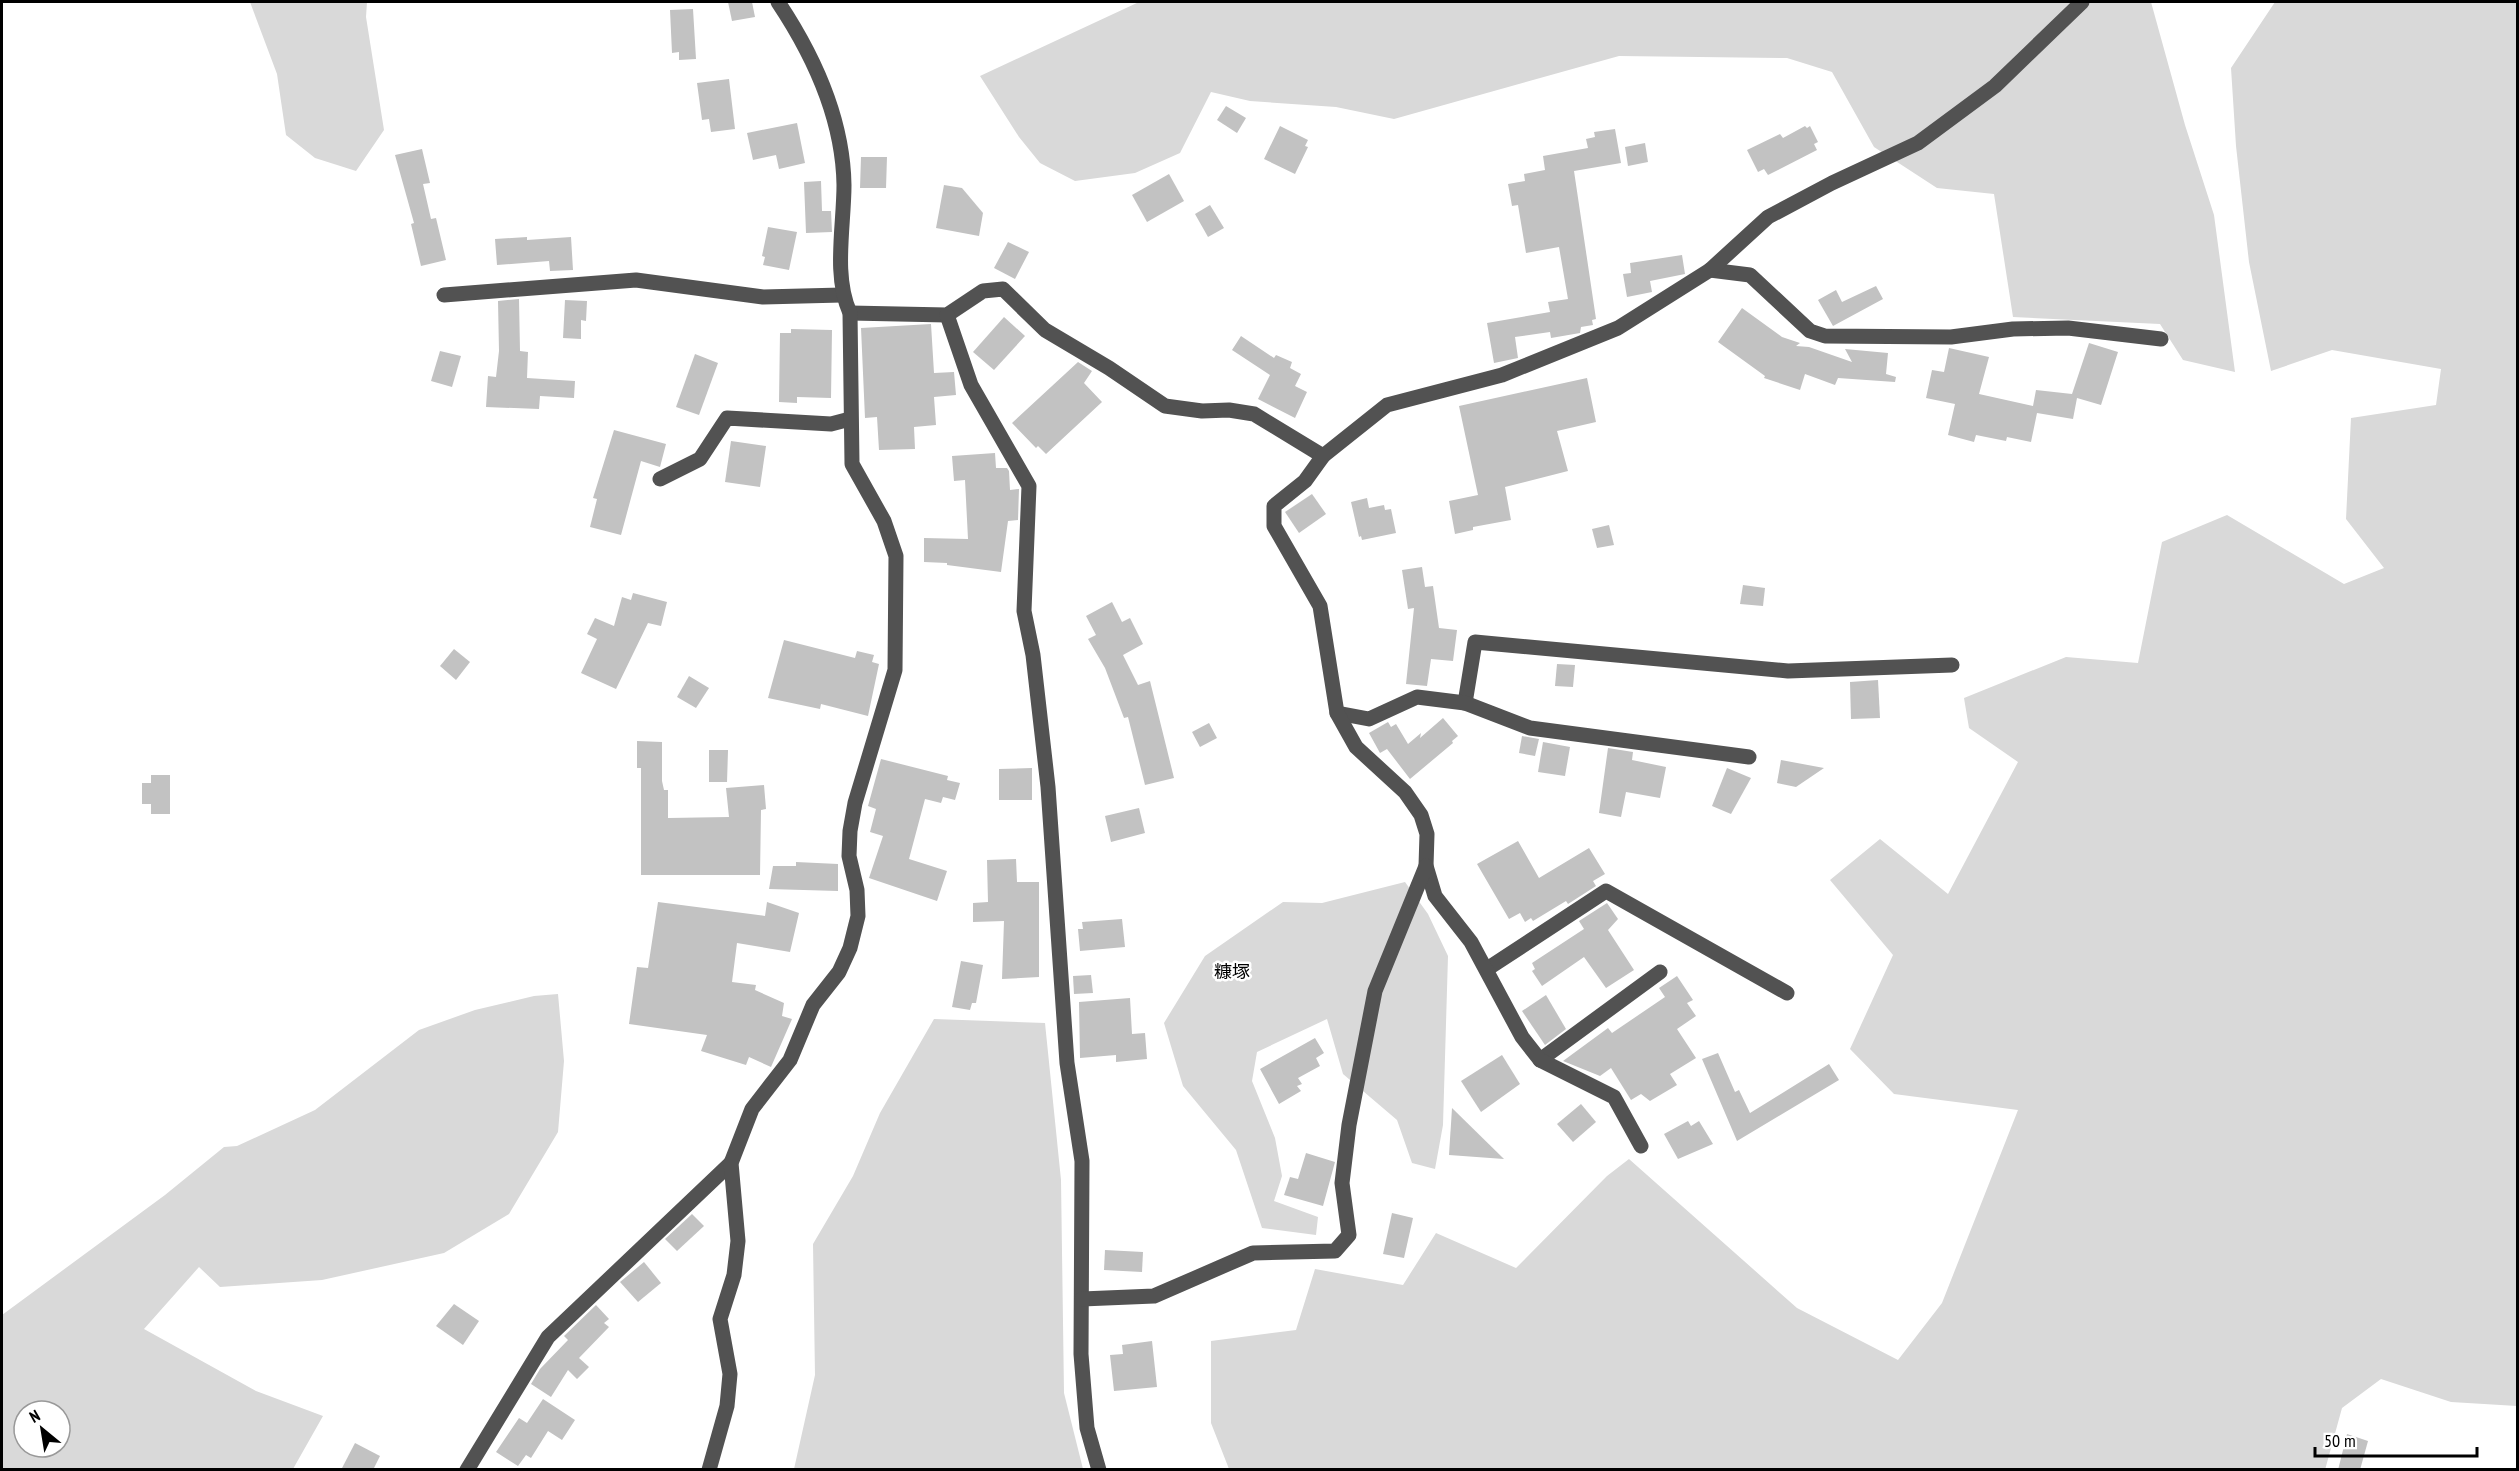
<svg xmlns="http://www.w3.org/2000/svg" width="2519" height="1471" font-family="'PT Sans Narrow','Noto Sans JP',sans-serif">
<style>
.green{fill:#d9d9d9;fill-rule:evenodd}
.building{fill:#c2c2c2}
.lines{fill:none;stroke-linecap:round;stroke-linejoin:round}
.minor{stroke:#525252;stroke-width:15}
.labels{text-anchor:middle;stroke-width:5;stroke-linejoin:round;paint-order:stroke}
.quarter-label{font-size:18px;fill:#000;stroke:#fff}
</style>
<rect width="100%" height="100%" fill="#fff"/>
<!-- green -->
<g class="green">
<path d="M250,2H367L366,17L384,130L356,171L315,158L286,135L277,74Z"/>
<path d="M1139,2H2151L2185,125L2214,215L2235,372L2183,360L2160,324L2013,317L1994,194L1937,188L1874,147L1832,72L1787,58L1619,56L1394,119L1336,107L1250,101L1211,92L1180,153L1135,173L1075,181L1040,163L1019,137L980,76Z"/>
<path d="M2275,2H2517V1406L2451,1402L2381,1379L2342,1408L2325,1470L1229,1469L1211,1423V1341L1296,1330L1315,1269L1403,1285L1436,1233L1516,1268L1607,1176L1629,1159L1797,1308L1898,1360L1942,1303L2018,1110L1894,1094L1850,1049L1893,955L1830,880L1880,839L1948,894L2018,762L1969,728L1964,698L2066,657L2138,663L2162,542L2227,515L2344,584L2384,568L2346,519L2351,418L2436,405L2441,369L2332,350L2271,371L2249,262L2236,146L2231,68Z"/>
<path d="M1405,882L1428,914L1448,956L1443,1125L1435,1169L1412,1163L1397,1120L1343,1074L1327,1019L1257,1052L1252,1081L1275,1138L1282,1176L1274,1201L1318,1217L1316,1235L1262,1228L1236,1150L1183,1086L1164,1023L1205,956L1283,902L1322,903Z"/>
<path d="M558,994L564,1061L558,1132L509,1214L444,1253L322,1280L220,1287L199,1267L144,1329L256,1391L323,1416L293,1469H2V1315L165,1195L224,1147L237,1146L315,1110L419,1030L475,1010L534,996ZM24,1411H60V1447H24Z"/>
<path d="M934,1019L1045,1023L1061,1180L1064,1393L1083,1469H794L815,1375L813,1244L853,1176L880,1113Z"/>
</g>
<!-- building -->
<g class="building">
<path d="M728,2H752L755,17L732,21Z"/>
<path d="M693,9L696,59L679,60V52L672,53L670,10Z"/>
<path d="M729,79L735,129L711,132L709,119L702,120L697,83Z"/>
<path d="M1226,106L1246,118L1237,133L1217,120Z"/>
<path d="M797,123L805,163L779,169L776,155L753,160L747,133Z"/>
<path d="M1280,126L1308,140L1305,146L1308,147L1295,174L1264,159Z"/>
<path d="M1805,126L1807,128L1810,126L1818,142L1814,144L1817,150L1768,175L1764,169L1758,172L1747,150L1780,134L1783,138Z"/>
<path d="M1615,129L1621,163L1574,171L1596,319L1592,320L1593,325L1581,327L1580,333L1551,338L1550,332L1515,337L1518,358L1494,363L1487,323L1550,312L1548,302L1568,299L1559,247L1526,253L1518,205L1512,206L1508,184L1525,181L1524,174L1545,170L1543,156L1588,148L1586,139L1595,137L1594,132Z"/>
<path d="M1645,143L1648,162L1628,166L1625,147Z"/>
<path d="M422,149L430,183L423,184L431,219L436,218L446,260L421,266L411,224L414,223L395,155Z"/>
<path d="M861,157H887L886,188H860Z"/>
<path d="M1169,174L1184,201L1147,222L1132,195Z"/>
<path d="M821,181L822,211H831L832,232L806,233L804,182Z"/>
<path d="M944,185L962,188L983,213L979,236L936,228Z"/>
<path d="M1210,205L1224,228L1208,237L1195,214Z"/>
<path d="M768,227L797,232L789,270L763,265L765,257L762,256Z"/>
<path d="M527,237V240L571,237L573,270L550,271L549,261L497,265L495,239Z"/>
<path d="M1008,242L1029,252L1015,279L994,268Z"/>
<path d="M1682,255L1685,274L1650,281L1652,292L1627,297L1623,274L1631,273L1630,263Z"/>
<path d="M1876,286L1883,299L1833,326L1818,300L1836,290L1842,302Z"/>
<path d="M519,299L520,351L528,352L527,378L575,381L574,398L540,396L539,409L486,407L488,376L496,377L499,351L498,301Z"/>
<path d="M565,300L587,301L586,321L581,320V339L563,338Z"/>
<path d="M1742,308L1782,337L1800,343L1796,346L1809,347L1852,362L1845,349L1888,353L1886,374L1896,377L1895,382L1838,378L1835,385L1805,374L1800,390L1764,378L1765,376L1718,342Z"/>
<path d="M1004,317L1025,336L994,370L973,352Z"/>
<path d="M931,324L934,373L954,372L956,395L934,397L936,425L914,427L915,449L879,450L877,417L865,418L861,328Z"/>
<path d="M791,329L832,330L831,398L797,397V403L779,402L780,333H791Z"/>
<path d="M1241,336L1274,358L1276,355L1292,362L1290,368L1301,374L1295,386L1307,392L1295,418L1258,399L1270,375L1232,350Z"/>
<path d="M2089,343L2118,352L2101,405L2077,398L2073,419L2037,413L2031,442L2007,437L2006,441L1976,435L1974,442L1948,435L1955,404L1926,398L1932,370L1944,372L1949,348L1989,357L1979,394L2033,406L2036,390L2072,394Z"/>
<path d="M440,351L461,356L452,387L431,381Z"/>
<path d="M695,354L718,363L699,415L676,407Z"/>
<path d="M1078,362L1092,371L1084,383L1102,402L1046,454L1038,446L1036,448L1012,423Z"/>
<path d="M1587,378L1596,422L1557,431L1568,471L1505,487L1511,520L1473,527V530L1455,534L1449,501L1478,495L1459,406Z"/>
<path d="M614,430L666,444L660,467L641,461L621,535L590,527L597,499L593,498Z"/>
<path d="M731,441L766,446L760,487L725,482Z"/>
<path d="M995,453L996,468H1007L1009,471L1010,490L1019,489L1018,520L1008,521L1001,572L947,565V563L924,562V538L968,539L965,480L954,481L952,456Z"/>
<path d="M1312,494L1326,514L1299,533L1285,512Z"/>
<path d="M1367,498L1369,508L1384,505L1385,510L1391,509L1396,533L1362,540L1361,536L1359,537L1351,502Z"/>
<path d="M1609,525L1614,545L1597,548L1592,529Z"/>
<path d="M1422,567L1425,587L1433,586L1439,628L1457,630L1453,661L1431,659L1427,686L1406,684L1414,608L1408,609L1402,570Z"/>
<path d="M1743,585L1765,588L1763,606L1740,604Z"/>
<path d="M633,593L667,602L661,626L648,623L616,689L581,673L597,639L587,634L595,618L614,626L622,597L631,600Z"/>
<path d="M1112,602L1122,622L1130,618L1143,644L1123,655L1138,685L1150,681L1174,778L1145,785L1128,717L1124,718L1105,668L1088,639L1096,635L1086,616Z"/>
<path d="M784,640L855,658L857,651L874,655L872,662L879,664L868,716L821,704L820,709L768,698Z"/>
<path d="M454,649L470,662L456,680L440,666Z"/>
<path d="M1557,664L1575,665L1573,687L1555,686Z"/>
<path d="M689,676L709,688L696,708L677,697Z"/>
<path d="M1878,680L1880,718L1851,719L1850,682Z"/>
<path d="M1443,718L1458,736L1452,741L1453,743L1410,779L1387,749L1380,753L1369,733L1388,722L1391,727L1396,724L1408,744L1421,733L1420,738Z"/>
<path d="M1209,723L1217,738L1200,747L1192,732Z"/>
<path d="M1522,736L1539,739L1535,756L1519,753Z"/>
<path d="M637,741L662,742V781L664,790H668V818L729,817L726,788L764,785L766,809L761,810L760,875H641V768H637Z"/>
<path d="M1543,742L1570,747L1565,776L1538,772Z"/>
<path d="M1608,748L1633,752L1632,760L1666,767L1660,798L1626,792L1621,817L1599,813Z"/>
<path d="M709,750H728L727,782H709Z"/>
<path d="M881,759L948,776L947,780L960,783L955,800L943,797L941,803L925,799L909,859L947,871L937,901L869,878L883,836L870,832L876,809L868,806Z"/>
<path d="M1781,760L1824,768L1796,787L1777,783Z"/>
<path d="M1032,768V800H999V769Z"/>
<path d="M1727,768L1751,778L1731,814L1712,806Z"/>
<path d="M151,775H170V814H151V804H142V783H151Z"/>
<path d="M1139,808L1145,833L1111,842L1105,816Z"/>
<path d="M1518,841L1539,878L1589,848L1605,874L1593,881L1596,886L1568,904L1566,901L1533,921L1531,918L1525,922L1520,913L1509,919L1477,864Z"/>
<path d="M1016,859L1017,882H1039V977L1002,979L1004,921L973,922V903L988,902L987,860Z"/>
<path d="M796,862L838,864V891L769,889L773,866H796Z"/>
<path d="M658,902L765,916L767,902L799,913L790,952L737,943L732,982L756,985L755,990L784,1003L782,1016L792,1019L771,1067L749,1057L746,1065L701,1051L707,1035L629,1024L637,967L648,968Z"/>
<path d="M1607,903L1618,919L1608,930L1634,970L1606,988L1584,957L1542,986L1532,971L1535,969L1532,963L1584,929L1579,921Z"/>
<path d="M1122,919L1125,947L1080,951L1078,929H1083L1082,922Z"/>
<path d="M961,961L983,965L976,1003H972L970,1010L952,1007Z"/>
<path d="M1091,975L1093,993L1074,994L1073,976Z"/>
<path d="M1677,976L1693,1000L1687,1003L1696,1016L1677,1029L1696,1058L1670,1074L1677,1085L1650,1101L1641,1094L1631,1100L1611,1068L1600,1076L1563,1061L1608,1028L1612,1033L1665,997L1659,988Z"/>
<path d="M1546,995L1566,1029L1545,1045L1522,1011Z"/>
<path d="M1130,998L1132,1034L1145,1033L1147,1059L1116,1062V1055L1080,1058L1079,1002Z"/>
<path d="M1315,1038L1324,1053L1316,1058L1320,1066L1298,1078L1302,1084L1297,1086L1301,1091L1279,1104L1260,1069Z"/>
<path d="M1718,1053L1735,1092L1739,1090L1750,1113L1829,1064L1839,1080L1737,1141L1702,1059Z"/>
<path d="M1502,1055L1520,1084L1481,1112L1461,1081Z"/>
<path d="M1581,1104L1596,1122L1573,1142L1557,1124Z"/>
<path d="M1452,1108L1504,1159L1449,1155Z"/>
<path d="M1688,1121L1691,1126L1699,1121L1713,1144L1678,1159L1664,1134Z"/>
<path d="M1306,1153L1335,1162L1323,1206L1284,1195L1290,1177L1298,1179Z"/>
<path d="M1392,1213L1413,1218L1404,1258L1383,1254Z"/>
<path d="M692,1214L704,1226L677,1251L665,1239Z"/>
<path d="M1105,1250L1143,1252L1142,1272L1104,1270Z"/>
<path d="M644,1262L661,1283L638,1302L620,1282Z"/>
<path d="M454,1304L479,1321L463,1345L436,1326Z"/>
<path d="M596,1305L609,1319L604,1323L609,1327L579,1358L589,1367L577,1379L568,1370L551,1397L531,1384L540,1369L568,1340L564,1336Z"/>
<path d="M1152,1341L1157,1387L1114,1391L1110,1355L1123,1354L1122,1345Z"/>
<path d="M543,1399L575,1420L562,1440L548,1431L531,1458L526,1455L518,1466L496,1452L519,1418L527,1423Z"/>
<path d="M2347,1434L2368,1441L2360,1470H2338Z"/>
<path d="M355,1443L380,1456L373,1470H341Z"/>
</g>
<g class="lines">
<!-- minor -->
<g class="minor">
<path d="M1710,270L1750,275L1810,331L1825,336L1951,337L2013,329L2068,328L2161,339"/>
<path d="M444,295L636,280L763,297L842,295"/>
<path d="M850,313L947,315L983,291L1003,289L1045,330L1109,368L1165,406L1202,411L1229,410L1254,414L1323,456"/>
<path d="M947,315L971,385L1029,486L1024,611L1033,655L1048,787L1067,1063L1082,1161L1081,1354L1087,1428L1099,1470"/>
<path d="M660,479L700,459L727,418L831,424L850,419"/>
<path d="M1465,703L1475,642L1788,671L1952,665"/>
<path d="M1337,713L1369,719L1417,697L1465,703L1530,728L1749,757"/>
<path d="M1487,969L1606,891L1787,993"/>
<path d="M1540,1060L1660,972"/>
<path d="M1641,1146L1614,1097L1540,1060L1522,1037L1471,942L1435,896L1426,866L1427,834L1421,815L1405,792L1356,747L1337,713L1320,606L1274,526V506L1305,481L1323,456L1387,405L1502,375L1618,328L1710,270L1768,217L1832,183L1918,143L1995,86L2082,2"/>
<path d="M1082,1299L1154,1296L1253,1253L1335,1251L1349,1235L1342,1183L1349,1125L1375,991L1426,866"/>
<path d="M467,1470L548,1337L731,1163"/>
<path d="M709,1470L727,1406L730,1374L720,1319L734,1275L738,1241L731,1163L752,1109L790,1060L813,1005L839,972L850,948L858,916L857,890L849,856L850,831L855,803L895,670L896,556L884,521L852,464L850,313C833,276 844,226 844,185C843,119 814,56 778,2"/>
</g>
</g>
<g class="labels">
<!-- quarter labels -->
<g class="quarter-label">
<text x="1232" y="978">糠塚</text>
</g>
</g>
<!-- border -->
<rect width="2519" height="1471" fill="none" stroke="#000000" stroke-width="6"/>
<!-- north arrow -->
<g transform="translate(42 1429) rotate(330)"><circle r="28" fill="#ffffff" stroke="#999999" stroke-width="1.5"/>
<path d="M0-4.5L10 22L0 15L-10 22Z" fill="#000000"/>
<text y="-9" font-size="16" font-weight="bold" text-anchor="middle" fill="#000000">N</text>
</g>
<!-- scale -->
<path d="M2315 1447v9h162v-9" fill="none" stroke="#000000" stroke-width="3"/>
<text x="2324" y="1447" font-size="18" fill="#000000" stroke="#ffffff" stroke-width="4.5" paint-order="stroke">50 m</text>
</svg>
